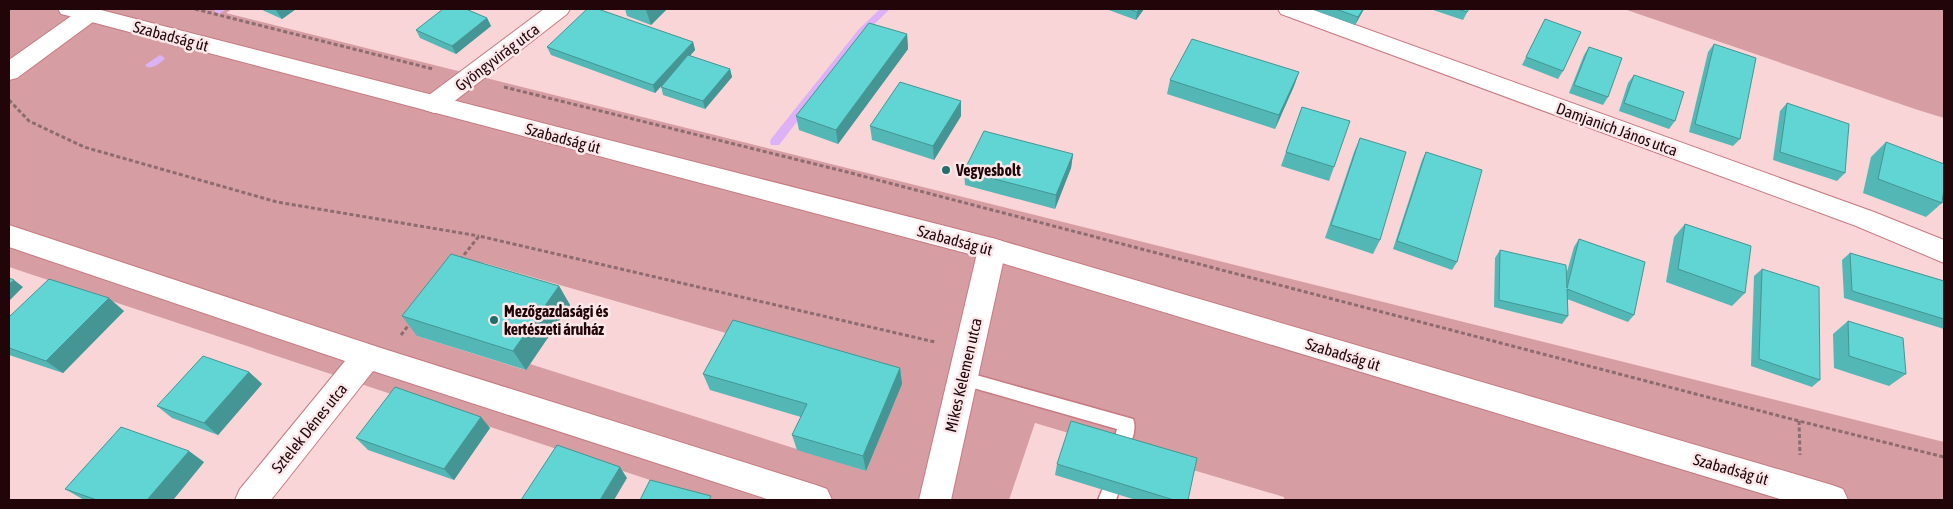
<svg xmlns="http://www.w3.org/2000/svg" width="1953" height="509" font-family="'Asap Condensed',sans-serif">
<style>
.green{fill:#d69da2;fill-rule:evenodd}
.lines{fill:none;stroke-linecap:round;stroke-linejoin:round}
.stream{fill:#ddb1f6;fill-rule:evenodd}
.lane-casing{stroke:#c87982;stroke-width:3}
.street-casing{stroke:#c87982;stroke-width:2}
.primary-casing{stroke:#c87982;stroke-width:2}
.path{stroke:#8c6c70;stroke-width:3;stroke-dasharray:4 2.5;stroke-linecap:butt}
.lane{fill:#fff;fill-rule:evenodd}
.street{fill:#fff;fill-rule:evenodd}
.primary{fill:#fff;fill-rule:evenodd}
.wall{fill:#53b7b5}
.shaded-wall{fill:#449594}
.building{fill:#61d5d3;stroke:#449594}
.poi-dot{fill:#236e6d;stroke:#fae7e9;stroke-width:2}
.labels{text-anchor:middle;stroke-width:5;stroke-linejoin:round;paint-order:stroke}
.street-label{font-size:16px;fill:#210509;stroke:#fae7e9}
.poi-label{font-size:16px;font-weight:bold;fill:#210509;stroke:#fae7e9;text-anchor:start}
</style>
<rect width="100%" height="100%" fill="#f9d5d8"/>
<!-- green -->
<g class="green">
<path d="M9,9H232L226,13L1944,442V500H1284V497L1035,423L1009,500H710L9,267ZM484,263L902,384L866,471L530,364L525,370L417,336L464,274Z"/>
<path d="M1624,9H1944V118L1915,109Z"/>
</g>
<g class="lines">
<!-- stream -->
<g class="stream">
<path d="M216,9H227L219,14L214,11Z"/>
<path d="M880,9H890L865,33L779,145H771L770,142L771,139L859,29Z"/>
<path d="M160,55L165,58C161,63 153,69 147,67L145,65Z"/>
</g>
<defs>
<g id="lane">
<path d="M962,371L1133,419C1137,428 1132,441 1128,449L1122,452L1116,449L1113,444L1117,429L956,383L954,378L956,373Z"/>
<path d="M1109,486L1115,488L1118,494L1116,500H1098L1103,488Z"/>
</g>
<g id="street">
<path d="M81,9H97L100,14L97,19L17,78L9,80V60Z"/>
<path d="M544,9H570L567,14L443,110L434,113L425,110L422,104L425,98Z"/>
<path d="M1278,9H1311L1874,212L1944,240V263L1856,226L1281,14Z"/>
<path d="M9,225L381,348L816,485L827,489L832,500H770L373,371L271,500H235L240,489L345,361L9,247Z"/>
<path d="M992,238L1002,241L1006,249L951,500H919L978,249L982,241Z"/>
</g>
<path id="primary" d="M58,9H97L992,238L1832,485L1843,489L1848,500H1783L992,260L69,16L61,14Z"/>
</defs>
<!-- lane casing -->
<use href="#lane" class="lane-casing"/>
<!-- street casing -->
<use href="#street" class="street-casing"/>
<!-- primary casing -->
<use href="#primary" class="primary-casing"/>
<!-- path -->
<g class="path">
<path d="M195,9L433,69"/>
<path d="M504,87L847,172L1799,421L1944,457"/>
<path d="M9,100L29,121L84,147L277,202L479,236"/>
<path d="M460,260L479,236L935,342"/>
<path d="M401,335L411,322"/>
<path d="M1799,421L1800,455"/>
</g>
<!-- lane -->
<use href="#lane" class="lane"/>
<!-- street -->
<use href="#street" class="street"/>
<!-- primary -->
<use href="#primary" class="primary"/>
</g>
<!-- wall -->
<g class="wall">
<path d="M260,9H296L282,19Z"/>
<path d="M625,9H667L651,25L627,16Z"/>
<path d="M1106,9H1144L1136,20Z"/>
<path d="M1311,9H1364L1355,25Z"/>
<path d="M1430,9H1469L1463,20Z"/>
<path d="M487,18L491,26L456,54L420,38L416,30Z"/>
<path d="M1545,19L1563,71L1558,79L1522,65Z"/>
<path d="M907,34L908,49L838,144L799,130L796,116Z"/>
<path d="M693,42L695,50L690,56L730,69L732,77L705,109L663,95L661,86L655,93L551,55L547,47Z"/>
<path d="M1714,44L1740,139L1733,146L1689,132L1708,52Z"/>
<path d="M1589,47L1608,97L1603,105L1569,93L1584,55Z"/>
<path d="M1299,72L1294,86L1275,129L1167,94L1170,80Z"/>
<path d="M1634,75L1675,121L1669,129L1619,111L1628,83Z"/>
<path d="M961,101V116L934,160L872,140L870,126Z"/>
<path d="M1787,103L1845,173L1837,181L1773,160L1780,111Z"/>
<path d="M1302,107L1334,167L1329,181L1281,166Z"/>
<path d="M1360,138L1380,240L1373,254L1325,238L1354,152Z"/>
<path d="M1886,142L1942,203L1926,217L1863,193L1871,157Z"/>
<path d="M1426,152L1457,262L1452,270L1393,249L1422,160Z"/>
<path d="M1073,154L1071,168L1055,209L965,185L964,171Z"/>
<path d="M1685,224L1745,293L1732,306L1666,282L1674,237Z"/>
<path d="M1579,239L1634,315L1628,322L1567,299L1568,316L1562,324L1494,307L1495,258L1500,250L1566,275L1574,247Z"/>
<path d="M1850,253L1944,281V329L1844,298L1842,260Z"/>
<path d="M1762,269L1820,380L1812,387L1751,366L1754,276Z"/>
<path d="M559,286L570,305L526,370L417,336L402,316Z"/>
<path d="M124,311L63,373L9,355V317Z"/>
<path d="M1848,321L1906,374L1889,386L1834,368L1833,334Z"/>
<path d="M900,368L902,384L866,471L797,450L792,435L801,417L710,390L703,374Z"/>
<path d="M249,372L262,384L218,435L172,418L157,406Z"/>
<path d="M490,428L454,480L368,450L356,438Z"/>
<path d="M204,462L173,500H84L65,489Z"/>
<path d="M1057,464L1188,500H1136L1055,475Z"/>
</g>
<!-- shaded-wall -->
<g class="shaded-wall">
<path d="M275,9H296L282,19Z"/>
<path d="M648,9H667L651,25L646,10Z"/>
<path d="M1139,9H1144L1136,20L1137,12Z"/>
<path d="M1363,9H1364L1355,25L1358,17Z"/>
<path d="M487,18L491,26L456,54L452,46Z"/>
<path d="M907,34L908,49L838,144L836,130Z"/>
<path d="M693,42L695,50L655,93L653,85Z"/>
<path d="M730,69L732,77L705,109L703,101Z"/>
<path d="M1299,72L1294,86L1275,129L1279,115Z"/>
<path d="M961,101V116L934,160L933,146Z"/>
<path d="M1073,154L1071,168L1055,209L1056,195Z"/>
<path d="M14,280L23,287L9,301V284Z"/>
<path d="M559,286L570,305L526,370L513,351Z"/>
<path d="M109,298L124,311L63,373L46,361Z"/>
<path d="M900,368L902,384L866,471L863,456Z"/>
<path d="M249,372L262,384L218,435L204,423Z"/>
<path d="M481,417L490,428L454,480L444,469Z"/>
<path d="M189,451L204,462L173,500H147Z"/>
<path d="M620,467L627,478L614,500H600Z"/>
</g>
<!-- building -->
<g class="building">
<path d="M443,9H466L487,18L452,46L416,30Z"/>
<path d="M587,9H598L693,42L653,85L547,47Z"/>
<path d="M1129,9H1139L1137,12Z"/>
<path d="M1336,9H1363L1358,17Z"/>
<path d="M1457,9H1469L1467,12Z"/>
<path d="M1545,19L1581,32L1563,71L1526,57Z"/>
<path d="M869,23L907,34L836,130L796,116Z"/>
<path d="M1192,39L1299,72L1279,115L1170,80Z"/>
<path d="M1714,44L1756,58L1740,139L1695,124Z"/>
<path d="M1589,47L1622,58L1608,97L1574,85Z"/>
<path d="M688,55L730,69L703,101L661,87Z"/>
<path d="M1634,75L1684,92L1675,121L1624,103Z"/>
<path d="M900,82L961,101L933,146L870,126Z"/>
<path d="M1787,103L1849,124L1845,173L1780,152Z"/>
<path d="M1302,107L1350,121L1334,167L1286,152Z"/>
<path d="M984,131L1073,154L1056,195L964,171Z"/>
<path d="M1360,138L1406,152L1380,240L1331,225Z"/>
<path d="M1886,142L1944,164V188L1942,203L1878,179Z"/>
<path d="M1426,152L1482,170L1457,262L1397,241Z"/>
<path d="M1685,224L1751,246L1745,293L1678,269Z"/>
<path d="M1579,239L1645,262L1634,315L1567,289L1568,316L1499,300L1500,250L1566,265L1567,288Z"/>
<path d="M1850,253L1944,281V319L1852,291Z"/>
<path d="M451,254L559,286L513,351L402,316Z"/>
<path d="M1762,269L1819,287L1820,380L1759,359Z"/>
<path d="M9,278L14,280L9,284Z"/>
<path d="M49,279L109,298L46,361L9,348V317Z"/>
<path d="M733,320L900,368L863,456L792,435L807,404L703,374Z"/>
<path d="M1848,321L1903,338L1906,374L1849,356Z"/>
<path d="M203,356L249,372L204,423L157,406Z"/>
<path d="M395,387L481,417L444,469L356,438Z"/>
<path d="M1071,421L1197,458L1188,500H1174L1057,464Z"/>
<path d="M121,427L189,451L147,500H97L65,489Z"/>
<path d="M557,445L620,467L600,500H521Z"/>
<path d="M650,480L711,496L709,500H640Z"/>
</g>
<!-- markers -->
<g class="poi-dot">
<circle cx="946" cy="170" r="5"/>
<circle cx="494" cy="320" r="5"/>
</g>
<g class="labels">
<!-- street labels -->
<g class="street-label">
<text transform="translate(171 36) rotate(15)" y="6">Szabadság út</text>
<text transform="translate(497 57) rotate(-37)" y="6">Gyöngyvirág utca</text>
<text transform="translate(1617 129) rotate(20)" y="6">Damjanich János utca</text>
<text transform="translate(563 138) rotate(15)" y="6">Szabadság út</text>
<text transform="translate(955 240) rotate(15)" y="6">Szabadság út</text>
<text transform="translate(1343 354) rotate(17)" y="6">Szabadság út</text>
<text transform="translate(963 375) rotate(-77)" y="6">Mikes Kelemen utca</text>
<text transform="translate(309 428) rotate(-51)" y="6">Sztelek Dénes utca</text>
<text transform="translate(1731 469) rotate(16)" y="6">Szabadság út</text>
</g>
<!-- poi labels -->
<g class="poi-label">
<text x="956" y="176">Vegyesbolt</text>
<text x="504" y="317">Mezőgazdasági és<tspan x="504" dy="18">kertészeti áruház</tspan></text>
</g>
</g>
<!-- border -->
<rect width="1953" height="509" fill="none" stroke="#210509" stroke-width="20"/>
</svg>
